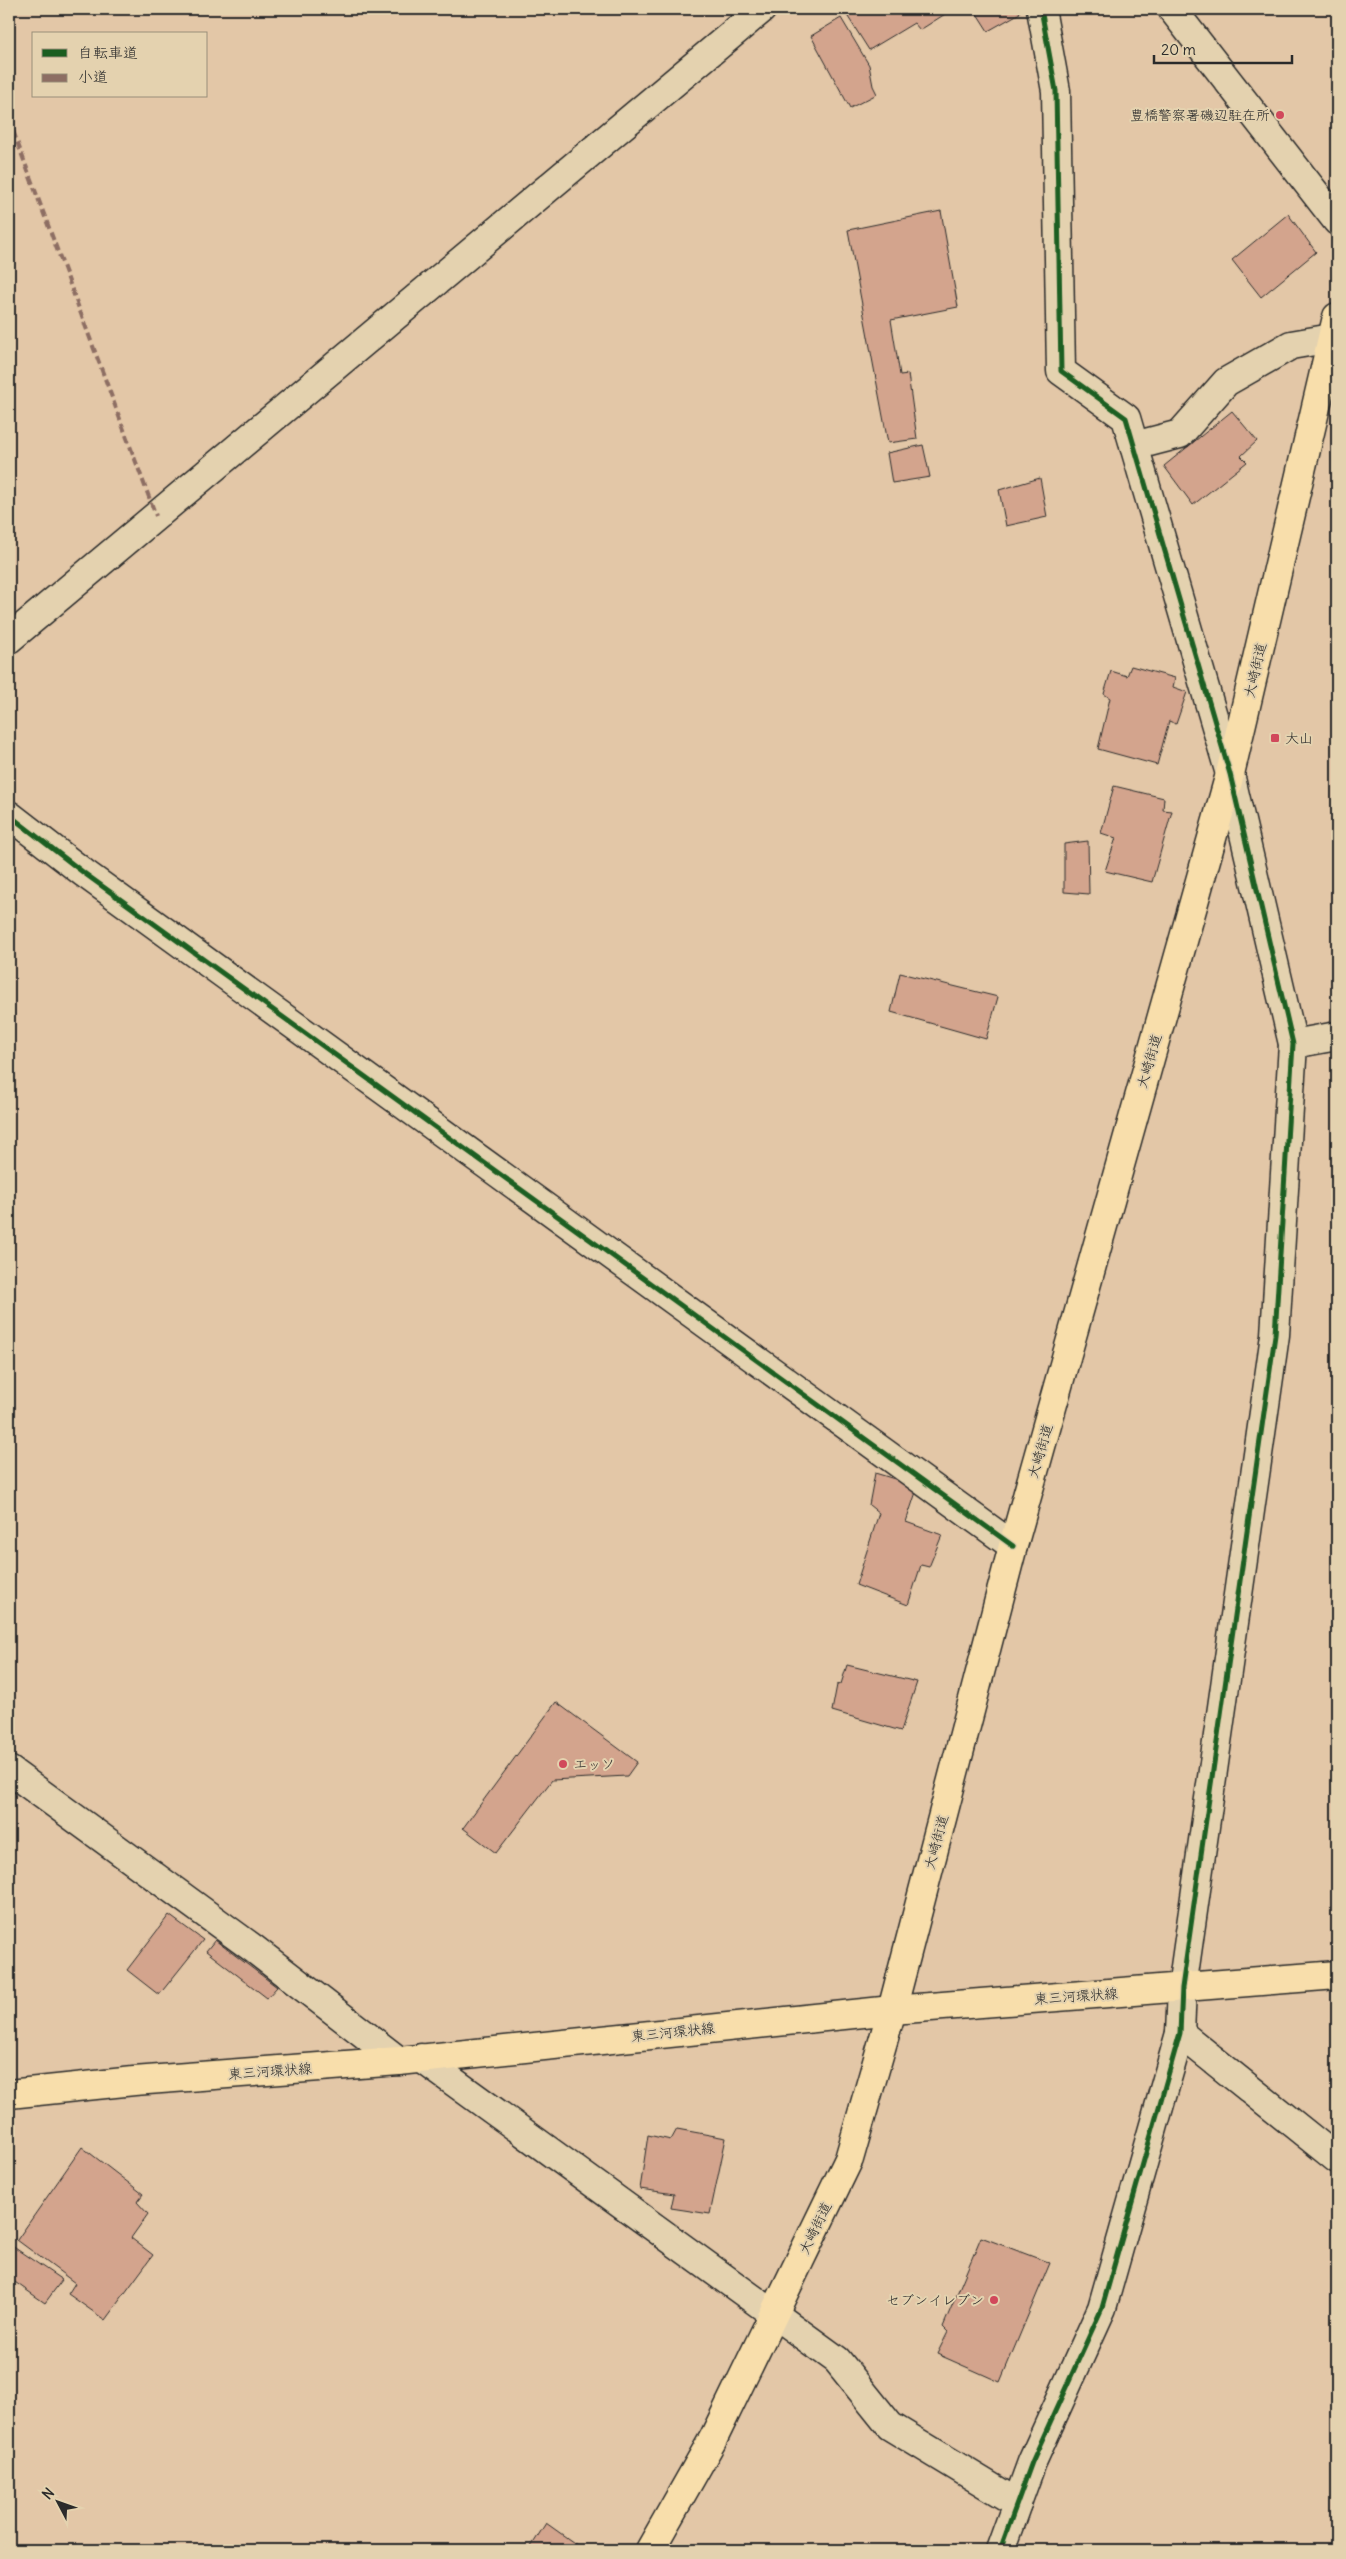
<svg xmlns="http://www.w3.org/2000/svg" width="1346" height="2559" font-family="Delius,'Klee One',sans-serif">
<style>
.building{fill:#d3a48d;stroke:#2b2b2b}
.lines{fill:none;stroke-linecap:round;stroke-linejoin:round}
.street-casing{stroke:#2b2b2b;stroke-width:31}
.primary-casing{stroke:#2b2b2b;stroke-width:31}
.street{stroke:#e4d2af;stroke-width:28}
.primary{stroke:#f8deab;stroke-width:28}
.quiet{stroke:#8d6e63;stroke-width:4;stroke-dasharray:8 4;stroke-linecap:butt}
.cycleway-casing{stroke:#e4d2af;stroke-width:8}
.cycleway{stroke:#1b5e20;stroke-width:5}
.poi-dot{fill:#d1495b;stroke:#e4d2af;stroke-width:2}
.labels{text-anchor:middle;stroke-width:4;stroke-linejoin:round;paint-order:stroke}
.poi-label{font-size:14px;fill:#2b2b2b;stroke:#e4d2af;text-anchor:end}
.street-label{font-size:14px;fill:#2b2b2b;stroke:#e4d2af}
</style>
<rect width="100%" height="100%" fill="#e3c7a7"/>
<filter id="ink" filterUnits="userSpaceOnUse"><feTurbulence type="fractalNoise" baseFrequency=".02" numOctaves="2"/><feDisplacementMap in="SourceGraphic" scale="10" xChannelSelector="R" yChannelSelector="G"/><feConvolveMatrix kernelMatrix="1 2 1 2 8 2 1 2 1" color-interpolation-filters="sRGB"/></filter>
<g filter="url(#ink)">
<!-- building -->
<g class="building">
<path d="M843,9H953L920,30L914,23L869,50Z"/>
<path d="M974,9H1017L1020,13L988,31Z"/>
<path d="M841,18L869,65L873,86L877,94L850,108L811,36Z"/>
<path d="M941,211L958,307L891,320L900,375L908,374L917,439L888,443L848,230Z"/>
<path d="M1288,214L1316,252L1261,297L1232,260Z"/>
<path d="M1232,411L1257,441L1241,456L1247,462L1193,505L1164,466Z"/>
<path d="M923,445L930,477L892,483L887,453Z"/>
<path d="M1040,478L1047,517L1006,526L999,490Z"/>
<path d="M1131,666L1175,678L1173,687L1187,692L1176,724L1169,721L1157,765L1098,749L1110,698L1104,694L1111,671L1127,676Z"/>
<path d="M1114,786L1164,798L1163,810L1172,811L1152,882L1105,871L1116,838L1101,833Z"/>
<path d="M1088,841L1089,894L1064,892V844Z"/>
<path d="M900,973L998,997L986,1039L891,1012Z"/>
<path d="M875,1473L918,1486L906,1522L942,1535L929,1567L921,1565L908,1605L856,1585L879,1513L869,1505Z"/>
<path d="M847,1665L917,1682L901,1731L832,1711L837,1685L841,1684Z"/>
<path d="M556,1702L637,1762L627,1776L552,1780L496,1853L463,1828Z"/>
<path d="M169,1915L203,1940L159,1995L127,1970Z"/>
<path d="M215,1940L277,1987L267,1998L206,1951Z"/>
<path d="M677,2129L726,2138L710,2214L671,2208L674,2194L640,2189L648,2135L671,2140Z"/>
<path d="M82,2147L143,2194L137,2202L148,2214L131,2238L153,2255L105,2320L68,2294L75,2283L17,2240Z"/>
<path d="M981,2237L1050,2263L1000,2382L937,2354L948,2332L943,2327Z"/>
<path d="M9,2244L62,2280L45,2303L9,2278Z"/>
<path d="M546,2523L584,2550H529Z"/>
</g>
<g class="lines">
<defs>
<g id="street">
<path d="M1172,9L1337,221"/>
<path d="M1134,446L1180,434L1226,382L1291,345L1332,338"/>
<path d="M9,639L762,9"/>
<path d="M9,815L84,873L1013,1546"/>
<path d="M1293,1044L1337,1036"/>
<path d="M9,1770L254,1949L399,2061"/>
<path d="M1180,2033L1337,2159"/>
<path d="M421,2058L837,2360L890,2426L1017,2503"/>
<path d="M1000,2550L1032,2462L1102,2308L1180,2033L1182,1988L1275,1335L1293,1044L1230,774L1126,418L1061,371L1056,91L1041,9"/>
</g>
<g id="primary">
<path d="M9,2094L134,2081L399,2061L892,2010L1337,1975"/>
<path d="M650,2550L713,2439L849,2159L892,2010L1013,1546L1230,774L1337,317"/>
</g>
</defs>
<!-- street casing -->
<use href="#street" class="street-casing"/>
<!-- primary casing -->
<use href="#primary" class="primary-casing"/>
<!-- street -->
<use href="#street" class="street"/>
<!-- primary -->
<use href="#primary" class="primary"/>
<!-- quiet -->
<path class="quiet" d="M9,120L156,516"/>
<defs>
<g id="cycleway">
<path d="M9,815L84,873L1013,1546"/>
<path d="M1000,2550L1032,2462L1102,2308L1180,2033L1182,1988L1275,1335L1293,1044L1230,774L1126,418L1061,371L1056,91L1041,9"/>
</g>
</defs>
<!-- cycleway casing -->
<use href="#cycleway" class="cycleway-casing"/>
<!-- cycleway -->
<use href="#cycleway" class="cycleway"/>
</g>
</g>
<!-- markers -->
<g class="poi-dot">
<circle cx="1280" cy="115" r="5"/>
<rect x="1270" y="733" width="10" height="10" rx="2.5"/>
<circle cx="563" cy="1764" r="5"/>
<circle cx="994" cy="2300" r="5"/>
</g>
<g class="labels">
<!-- poi labels -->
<g class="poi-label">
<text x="1270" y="120">豊橋警察署磯辺駐在所</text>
<text x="1285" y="743" text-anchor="start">大山</text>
<text x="573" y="1769" text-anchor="start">エッソ</text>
<text x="984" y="2305">セブンイレブン</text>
</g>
<!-- street labels -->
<g class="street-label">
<text transform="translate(1255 670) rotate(-77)" y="5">大崎街道</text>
<text transform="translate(1149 1061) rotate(-74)" y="5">大崎街道</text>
<text transform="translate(1040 1451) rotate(-74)" y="5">大崎街道</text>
<text transform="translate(936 1842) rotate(-75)" y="5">大崎街道</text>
<text transform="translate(1076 1996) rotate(-4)" y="5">東三河環状線</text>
<text transform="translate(673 2032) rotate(-6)" y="5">東三河環状線</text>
<text transform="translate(270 2071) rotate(-4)" y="5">東三河環状線</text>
<text transform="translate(815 2228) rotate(-64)" y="5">大崎街道</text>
</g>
</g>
<!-- margin -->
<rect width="1346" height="2559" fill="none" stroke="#e4d2af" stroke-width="30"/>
<rect x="15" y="15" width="1316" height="2529" fill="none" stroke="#2b2b2b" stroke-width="2" filter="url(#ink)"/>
<!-- legend -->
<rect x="32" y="32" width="175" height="65" fill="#e4d2af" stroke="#9a8f7a"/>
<rect x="42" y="49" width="25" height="8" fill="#1b5e20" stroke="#9a8f7a"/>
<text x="78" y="58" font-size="15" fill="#2b2b2b">自転車道</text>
<rect x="42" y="74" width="25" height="8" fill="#8d6e63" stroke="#9a8f7a"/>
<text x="78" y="82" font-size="15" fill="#2b2b2b">小道</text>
<!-- north arrow -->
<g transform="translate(58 2502) rotate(311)" stroke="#e4d2af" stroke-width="4" paint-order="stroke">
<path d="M0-4L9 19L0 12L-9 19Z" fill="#2b2b2b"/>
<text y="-8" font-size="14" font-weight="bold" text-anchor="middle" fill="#2b2b2b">N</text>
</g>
<!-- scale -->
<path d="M1154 55v8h138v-8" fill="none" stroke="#2b2b2b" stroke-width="2.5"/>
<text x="1161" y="55" font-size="15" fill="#2b2b2b" stroke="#e4d2af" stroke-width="4" paint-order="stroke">20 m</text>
</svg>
